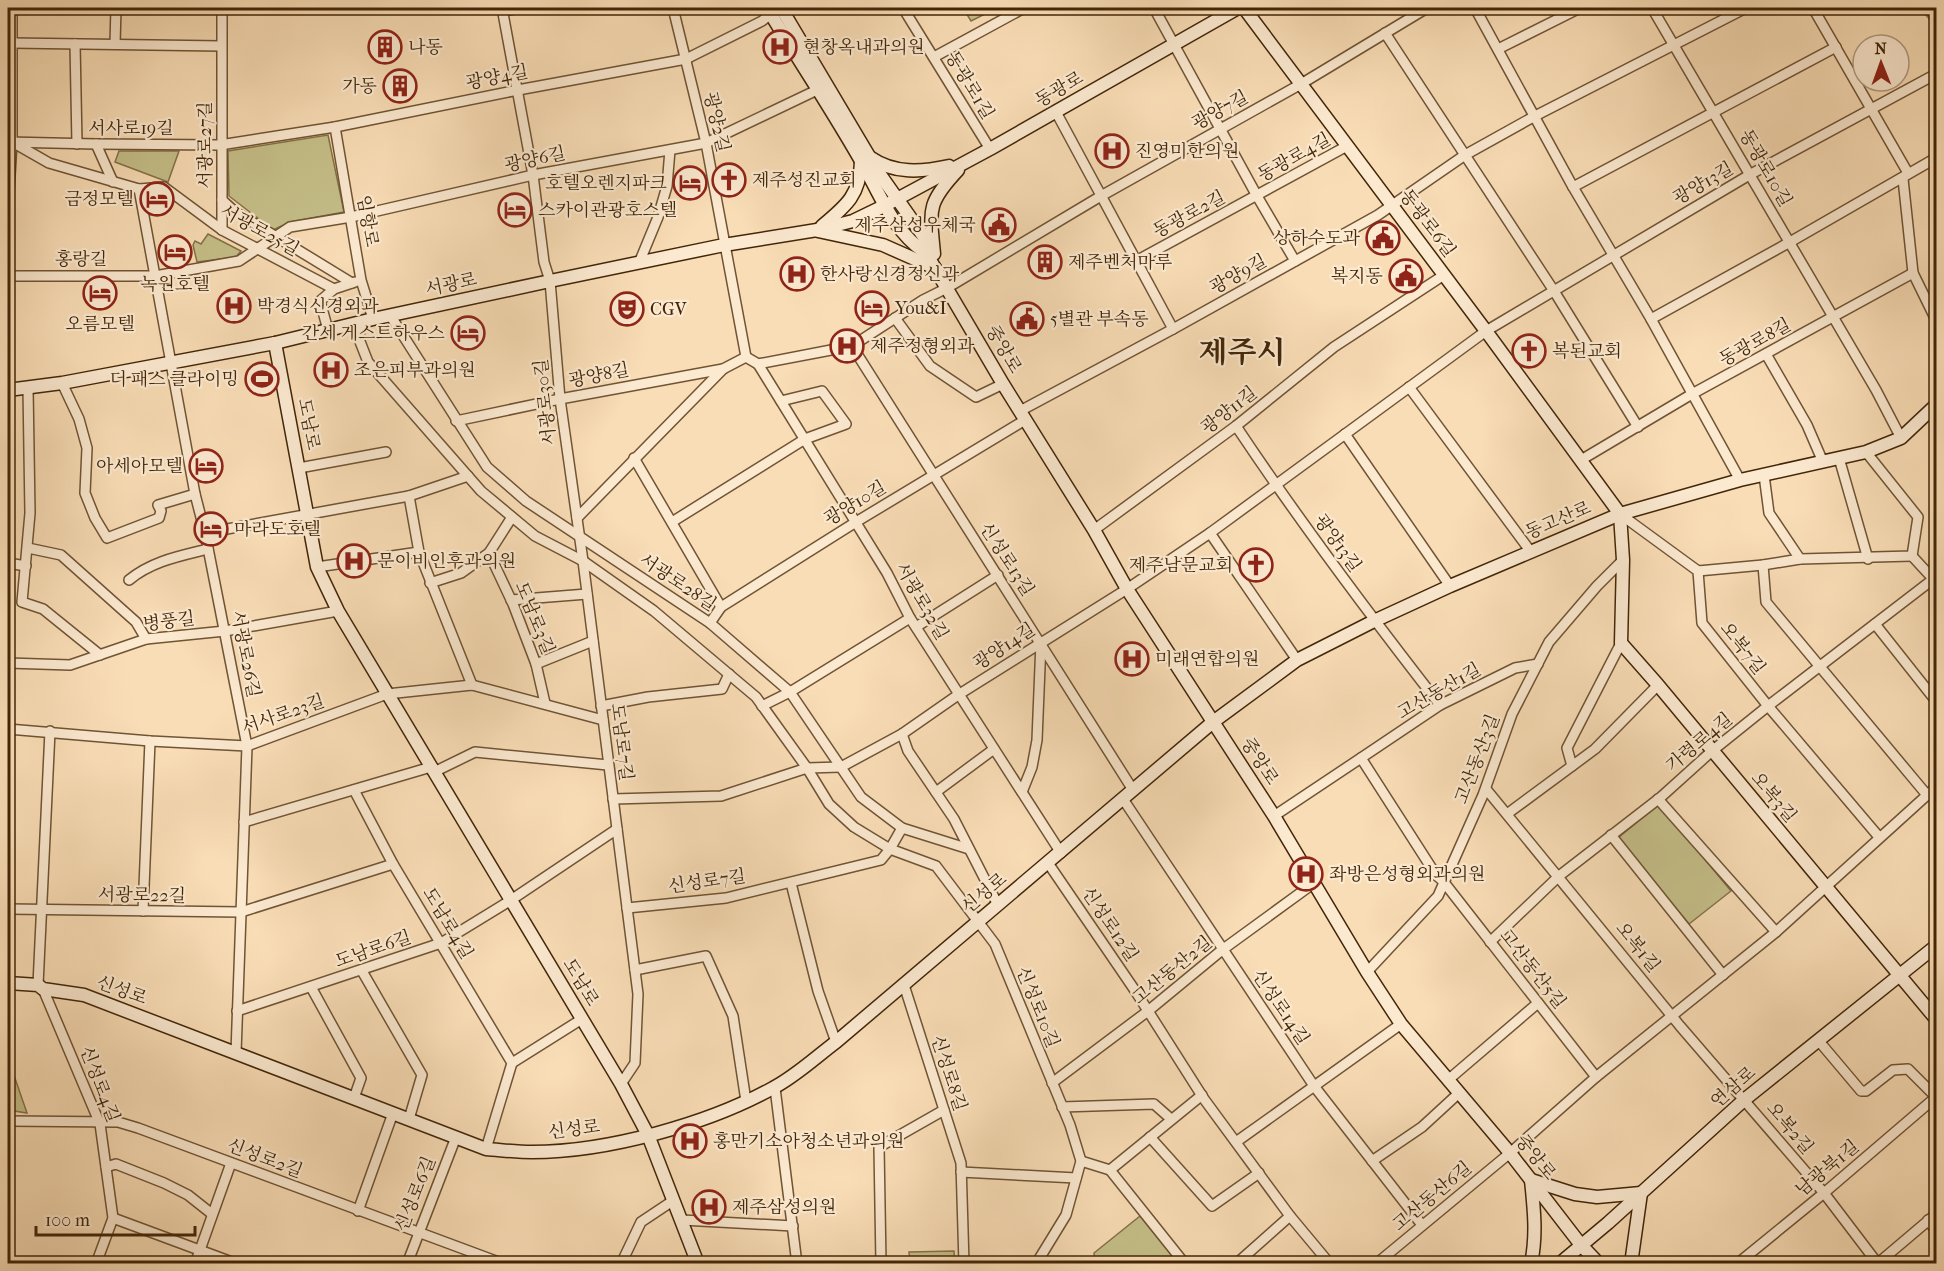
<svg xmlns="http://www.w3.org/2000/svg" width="1944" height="1271" font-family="'IM FELL French Canon','Noto Serif KR',serif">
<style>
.green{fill:#c5bf89;stroke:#847248;stroke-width:1.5}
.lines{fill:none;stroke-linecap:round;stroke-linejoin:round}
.stream{stroke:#79806a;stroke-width:3}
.street-casing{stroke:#705434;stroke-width:12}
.secondary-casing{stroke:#422608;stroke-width:15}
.street{stroke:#fbe9d0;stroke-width:9}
.secondary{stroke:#fbe9d0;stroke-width:12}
.labels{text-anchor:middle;stroke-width:4.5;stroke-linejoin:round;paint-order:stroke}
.poi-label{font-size:18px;fill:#422608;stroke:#fbe9d0;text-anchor:start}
.street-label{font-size:18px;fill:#422608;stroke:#fbe9d0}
.town-label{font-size:30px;font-weight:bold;fill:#422608;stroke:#fbe9d0}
</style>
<rect width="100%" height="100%" fill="#f9ddb6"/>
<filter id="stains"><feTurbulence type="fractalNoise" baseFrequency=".00333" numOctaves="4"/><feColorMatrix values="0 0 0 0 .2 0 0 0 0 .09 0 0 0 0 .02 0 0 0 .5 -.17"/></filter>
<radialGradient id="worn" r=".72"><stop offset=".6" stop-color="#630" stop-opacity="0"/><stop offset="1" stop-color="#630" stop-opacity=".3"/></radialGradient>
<!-- green -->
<g class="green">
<path d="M963,8H997L971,21Z"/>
<path d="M328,135L344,212L290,222L273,230L229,196L228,151Z"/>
<path d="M119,151H179L168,182L115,162Z"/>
<path d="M208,234L241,251L236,257L197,262L193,245L195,241L201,244Z"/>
<path d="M1659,804L1731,891L1689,924L1618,838Z"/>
<path d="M8,1058L27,1113L8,1110Z"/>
<path d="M1140,1216L1178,1263H1095L1094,1253Z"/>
<path d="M954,1251L955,1263H910L909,1252Z"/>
</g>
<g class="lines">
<!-- stream -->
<path class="stream" d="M1921,8L1936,26"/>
<defs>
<g id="street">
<path d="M222,8V200L234,211L352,283"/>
<path d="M502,8L533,175L544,262L550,281L560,399L583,561L638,994L635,1063L621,1084"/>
<path d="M903,8L990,149"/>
<path d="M1154,8L1257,196L1295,261"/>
<path d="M1475,8L1573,187L1651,319L1740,480"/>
<path d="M1652,8L1876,390L1901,438"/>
<path d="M1813,8L1908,173"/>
<path d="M503,11L520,8"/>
<path d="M1385,33L1554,291L1638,427"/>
<path d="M12,43L221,46"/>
<path d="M75,44L77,144"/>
<path d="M115,44L116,8"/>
<path d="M1498,49L1580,8"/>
<path d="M934,57L1024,8"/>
<path d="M1056,112L1173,329"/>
<path d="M335,127L361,280L373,319"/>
<path d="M8,142L96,144L220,145L335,127L518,90L686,59L762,21L771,14"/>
<path d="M14,143L49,163L139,189L164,187L222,230L334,289"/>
<path d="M96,144L113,182"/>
<path d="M1903,179L1913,273L1936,320"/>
<path d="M1573,187L1836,47"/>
<path d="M139,189L195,494L205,533L247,746L236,1053"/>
<path d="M222,200V230"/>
<path d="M8,209L12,142V8"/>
<path d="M1136,261L1347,146"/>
<path d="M639,263L658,217L667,186L670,150"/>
<path d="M8,276H155L239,261L290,227L351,217L533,175L706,143L817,90"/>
<path d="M390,315L487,467L526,501L710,623L790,692L861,797L902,828L969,849"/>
<path d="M895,318L930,366L976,397L1003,384"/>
<path d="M1651,319L1790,242L1936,158"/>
<path d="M361,322L359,339L368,362L481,491L535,536L583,561L654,611L756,697L807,768L829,804L854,827L890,849L936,866L995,944L1070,1125L1081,1161L1066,1215L1036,1264"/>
<path d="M328,330L320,301L334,289L355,282"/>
<path d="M852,346L1133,790"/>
<path d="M1766,354L1807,425L1823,462"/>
<path d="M746,357L758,364L852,346L923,300L947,288L1101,196L1301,84L1427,8"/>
<path d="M758,364L887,573L910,618L1061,853"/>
<path d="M62,383L79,419L87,448L85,493L95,518L107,538L159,518L161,511L158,505L195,494"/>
<path d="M1409,387L1531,552"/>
<path d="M28,388L30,513L22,602L43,609L100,655"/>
<path d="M1020,411L1173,329L1378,215L1465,155L1535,116L1746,8"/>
<path d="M456,421L560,399L723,369L746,357L706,143L673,8"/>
<path d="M1236,426C1300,522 1369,614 1440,705"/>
<path d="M1345,434L1450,586"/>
<path d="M634,458L721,607"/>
<path d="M1839,458L1868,559"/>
<path d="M1581,460L1692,394L1913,273"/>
<path d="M299,468L386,452"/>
<path d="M1764,475L1769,513L1800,559"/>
<path d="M409,496L419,552L472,685"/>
<path d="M1620,514L1698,571L1702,623L1768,706L1879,837"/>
<path d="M512,517L489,553L513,604L536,664L545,703"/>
<path d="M577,518L723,369"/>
<path d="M672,522L805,439L846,424L822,391L781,401"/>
<path d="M1094,530L1236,426L1334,347L1444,275"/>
<path d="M205,533L409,496L468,476"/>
<path d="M1210,533L1297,660"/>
<path d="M28,548L61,555L136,622L146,639"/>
<path d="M1912,556L1936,582"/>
<path d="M8,563L26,566"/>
<path d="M1763,565L1766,602L1927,795"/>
<path d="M317,567L419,552"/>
<path d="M1698,571L1763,565L1800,559L1912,556L1918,517L1866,452"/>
<path d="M129,580C152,561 180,556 208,549"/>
<path d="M430,583L461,573L489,553"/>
<path d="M511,600L587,594"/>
<path d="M710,623L721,607L856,522L1025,420"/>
<path d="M1875,624L1936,701"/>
<path d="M916,627L998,575"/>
<path d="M8,663L70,665L146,639L225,631L338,611"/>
<path d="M536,664L593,641"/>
<path d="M1538,664L1515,668L1440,705L1361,758L1436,875L1443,881L1596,1077"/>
<path d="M601,706L648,697L722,689L729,674"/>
<path d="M762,706L790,692L910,618"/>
<path d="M8,729L150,741L247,746L387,694L472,685L603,720"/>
<path d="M902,734L908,751L954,819L998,905"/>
<path d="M1572,766L1567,748L1621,643"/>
<path d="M434,772L475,752L608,765"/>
<path d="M1486,789L1680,1026L1824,1193L1878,1264"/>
<path d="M354,790L393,864L512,1063L486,1149"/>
<path d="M936,792L994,749"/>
<path d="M1022,792L1032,767L1037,740L1041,642"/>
<path d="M613,799L721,796L807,768L841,767L902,734L958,695L1127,589L1210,533L1486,331L1751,174L1936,74"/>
<path d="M1123,799L1314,1086L1422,1225"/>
<path d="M1658,799L1776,932"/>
<path d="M1507,814L1595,749L1658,685"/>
<path d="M1274,816L1361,758"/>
<path d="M244,822L431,767"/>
<path d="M1611,835L1723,975"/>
<path d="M1048,863L1136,992L1204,1099L1290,1216L1330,1264"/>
<path d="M791,883L818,991L836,1042"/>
<path d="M627,908L726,898L881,860L890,849L902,828"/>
<path d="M8,909L241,912L393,864"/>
<path d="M143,911L150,741"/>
<path d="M1490,942L1559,876L1661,797L1712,751L1768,706L1936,577"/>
<path d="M635,970L706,956L733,1016L746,1101"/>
<path d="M362,971L422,1075L409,1119"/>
<path d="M1367,972L1438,896L1483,795L1512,714L1549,642L1597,586L1623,560"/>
<path d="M38,985L50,731"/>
<path d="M904,985L961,1163L964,1264"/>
<path d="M311,987L361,1078L354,1098"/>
<path d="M43,989L100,1124L113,1218L96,1264"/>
<path d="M237,1011L441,943L511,900L617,829"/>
<path d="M1818,1040L1861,1091H1866L1893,1070L1908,1069L1936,1097"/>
<path d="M512,1063L582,1019"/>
<path d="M1448,1080L1538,1003"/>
<path d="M1052,1083L1148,1011L1222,950L1314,883"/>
<path d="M775,1088L797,1264"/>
<path d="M1062,1107L1154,1104L1171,1119"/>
<path d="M8,1121L118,1122L138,1128L504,1264"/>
<path d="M1150,1137L1212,1206L1259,1173"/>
<path d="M1236,1142L1401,1024"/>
<path d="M1081,1161L1110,1170"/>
<path d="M1372,1161L1422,1127L1459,1093"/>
<path d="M106,1167L116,1164L164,1183L188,1195L212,1214"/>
<path d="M1110,1170L1185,1264"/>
<path d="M1110,1170L1202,1095"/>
<path d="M961,1172L1076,1178"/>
<path d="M358,1211L393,1113"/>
<path d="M113,1218L237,1264"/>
<path d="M682,1220L793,1226"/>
<path d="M1928,1220L1936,1231"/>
<path d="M195,1264L231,1163"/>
<path d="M407,1264L456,1137"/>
<path d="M621,1264L641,1222L674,1200"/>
<path d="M881,1264L879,1147L944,1110"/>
<path d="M1236,1264L1290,1216"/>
<path d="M1376,1264L1510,1153L1596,1077L1776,932L1936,787"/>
<path d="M1737,1264L1824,1193L1936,1097"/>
<path d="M1877,1264L1936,1214"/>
</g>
<g id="secondary">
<path d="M767,8C799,61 835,114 865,168C882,199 895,233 926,253"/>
<path d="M781,8L879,173L924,237L926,253L1003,384L1094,530L1127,589L1274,816L1367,972L1401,1024L1510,1153L1581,1245L1599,1264"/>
<path d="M1244,8L1486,331L1620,514L1623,560L1621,643L1658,685L1936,1019"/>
<path d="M871,158C894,174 922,172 949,166"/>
<path d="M822,226C846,206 860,195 861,162"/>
<path d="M818,231L883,245L935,268"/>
<path d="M934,254C930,210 926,204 958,170"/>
<path d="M275,343L317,567L338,611L621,1084L648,1135L698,1264"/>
<path d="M8,390L62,383L275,343L373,319L550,281L724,245L817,230L853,221L884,206L990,149L1238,8"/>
<path d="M8,983L38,985L43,989L84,995L486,1149C501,1150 516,1152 532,1152C607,1152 708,1124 773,1088C796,1076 816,1057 836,1042L1213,722L1297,660L1374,621L1450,586L1620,514L1740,480L1866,452L1901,438L1936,405"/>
<path d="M1531,1264C1537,1235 1534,1209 1531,1180L1575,1194L1597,1197L1641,1193L1631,1264"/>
<path d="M1559,1264L1608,1223L1744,1100L1936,946"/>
</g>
</defs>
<!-- street casing -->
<use href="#street" class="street-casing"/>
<!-- secondary casing -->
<use href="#secondary" class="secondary-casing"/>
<!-- street -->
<use href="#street" class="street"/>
<!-- secondary -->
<use href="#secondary" class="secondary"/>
</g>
<!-- icons -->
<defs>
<symbol id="building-ring" viewBox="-11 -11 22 22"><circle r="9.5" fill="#fbe9d0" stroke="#8f2418" stroke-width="1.5"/><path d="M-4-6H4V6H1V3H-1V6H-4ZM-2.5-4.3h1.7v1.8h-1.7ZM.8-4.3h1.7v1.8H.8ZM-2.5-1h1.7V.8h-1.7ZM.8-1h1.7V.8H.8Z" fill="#8f2418"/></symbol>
<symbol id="hospital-ring" viewBox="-11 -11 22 22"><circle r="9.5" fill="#fbe9d0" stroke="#8f2418" stroke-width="1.5"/><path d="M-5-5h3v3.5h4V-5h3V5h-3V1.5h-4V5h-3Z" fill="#8f2418"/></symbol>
<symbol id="church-ring" viewBox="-11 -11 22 22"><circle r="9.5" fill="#fbe9d0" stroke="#8f2418" stroke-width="1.5"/><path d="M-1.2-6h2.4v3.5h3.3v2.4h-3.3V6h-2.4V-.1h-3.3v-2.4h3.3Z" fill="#8f2418"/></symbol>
<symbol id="hotel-ring" viewBox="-11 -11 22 22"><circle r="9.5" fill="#fbe9d0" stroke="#8f2418" stroke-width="1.5"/><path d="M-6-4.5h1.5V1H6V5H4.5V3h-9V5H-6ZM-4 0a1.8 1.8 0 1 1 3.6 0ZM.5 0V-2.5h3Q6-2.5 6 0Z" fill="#8f2418"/></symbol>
<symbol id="civic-ring" viewBox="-11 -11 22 22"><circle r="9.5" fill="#fbe9d0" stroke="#8f2418" stroke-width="1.5"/><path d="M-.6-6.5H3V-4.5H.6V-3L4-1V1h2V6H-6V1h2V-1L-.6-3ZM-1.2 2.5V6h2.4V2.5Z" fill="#8f2418"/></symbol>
<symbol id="theatre-ring" viewBox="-11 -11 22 22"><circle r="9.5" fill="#fbe9d0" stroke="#8f2418" stroke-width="1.5"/><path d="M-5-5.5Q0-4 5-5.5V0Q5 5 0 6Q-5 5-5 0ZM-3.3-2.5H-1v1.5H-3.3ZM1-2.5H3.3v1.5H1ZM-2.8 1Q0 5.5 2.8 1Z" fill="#8f2418"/></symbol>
<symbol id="stadium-ring" viewBox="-11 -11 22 22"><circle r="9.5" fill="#fbe9d0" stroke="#8f2418" stroke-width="1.5"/><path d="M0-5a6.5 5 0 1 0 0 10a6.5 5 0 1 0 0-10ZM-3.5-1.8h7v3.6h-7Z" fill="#8f2418"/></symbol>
</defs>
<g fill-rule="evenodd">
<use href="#building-ring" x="366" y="28" width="38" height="38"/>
<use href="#hospital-ring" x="761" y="28" width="38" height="38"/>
<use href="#building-ring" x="381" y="67" width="38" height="38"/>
<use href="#hospital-ring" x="1093" y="132" width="38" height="38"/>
<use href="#church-ring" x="710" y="161" width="38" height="38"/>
<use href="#hotel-ring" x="671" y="164" width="38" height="38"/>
<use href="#hotel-ring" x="138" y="180" width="38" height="38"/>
<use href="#hotel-ring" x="496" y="191" width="38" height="38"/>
<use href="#civic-ring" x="980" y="206" width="38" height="38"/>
<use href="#civic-ring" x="1364" y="219" width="38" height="38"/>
<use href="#hotel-ring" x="156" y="233" width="38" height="38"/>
<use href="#building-ring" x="1026" y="243" width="38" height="38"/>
<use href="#hospital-ring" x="778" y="255" width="38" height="38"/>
<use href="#civic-ring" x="1387" y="257" width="38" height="38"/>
<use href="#hotel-ring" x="81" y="274" width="38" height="38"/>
<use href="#hospital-ring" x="215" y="287" width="38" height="38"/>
<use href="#hotel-ring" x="853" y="289" width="38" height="38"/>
<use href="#theatre-ring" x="608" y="290" width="38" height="38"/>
<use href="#civic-ring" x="1008" y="300" width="38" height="38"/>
<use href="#hotel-ring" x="449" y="314" width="38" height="38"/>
<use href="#hospital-ring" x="828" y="327" width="38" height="38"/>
<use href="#church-ring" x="1510" y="332" width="38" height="38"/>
<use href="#hospital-ring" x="312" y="351" width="38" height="38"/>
<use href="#stadium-ring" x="243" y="360" width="38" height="38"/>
<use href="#hotel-ring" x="187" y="447" width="38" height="38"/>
<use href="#hotel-ring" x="192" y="510" width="38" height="38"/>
<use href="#hospital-ring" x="335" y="542" width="38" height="38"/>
<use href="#church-ring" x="1237" y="546" width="38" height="38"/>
<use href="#hospital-ring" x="1113" y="640" width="38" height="38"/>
<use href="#hospital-ring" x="1287" y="855" width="38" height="38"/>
<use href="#hospital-ring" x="671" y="1122" width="38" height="38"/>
<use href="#hospital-ring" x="690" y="1188" width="38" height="38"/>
</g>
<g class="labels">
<!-- poi labels -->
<g class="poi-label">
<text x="408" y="53">나동</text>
<text x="803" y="53">현창옥내과의원</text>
<text x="377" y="92" text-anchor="end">가동</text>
<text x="1135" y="157">진영미한의원</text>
<text x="752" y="186">제주성진교회</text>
<text x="667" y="189" text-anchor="end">호텔오렌지파크</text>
<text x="134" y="205" text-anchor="end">금정모텔</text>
<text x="538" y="216">스카이관광호스텔</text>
<text x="976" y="231" text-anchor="end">제주삼성우체국</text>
<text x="1360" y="244" text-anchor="end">상하수도과</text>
<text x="1068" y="268">제주벤처마루</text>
<text x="820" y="280">한사랑신경정신과</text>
<text x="1383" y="282" text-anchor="end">복지동</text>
<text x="175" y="290" text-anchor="middle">녹원호텔</text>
<text x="257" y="312">박경식신경외과</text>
<text x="895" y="314">You&amp;I</text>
<text x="650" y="315">CGV</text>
<text x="1050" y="325">5별관 부속동</text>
<text x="100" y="330" text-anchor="middle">오름모텔</text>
<text x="445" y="339" text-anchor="end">간세 게스트하우스</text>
<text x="870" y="352">제주정형외과</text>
<text x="1552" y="357">복된교회</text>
<text x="354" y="376">조은피부과의원</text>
<text x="239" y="385" text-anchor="end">더 패스 클라이밍</text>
<text x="183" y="472" text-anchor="end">아세아모텔</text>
<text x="234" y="535">마라도호텔</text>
<text x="377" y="567">문이비인후과의원</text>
<text x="1233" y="571" text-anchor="end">제주남문교회</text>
<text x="1155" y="665">미래연합의원</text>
<text x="1329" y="880">좌방은성형외과의원</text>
<text x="713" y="1147">홍만기소아청소년과의원</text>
<text x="732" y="1213">제주삼성의원</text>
</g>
<!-- street labels -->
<g class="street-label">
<text transform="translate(497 77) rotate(-11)" y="6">광양4길</text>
<text transform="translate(970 85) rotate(59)" y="6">동광로1길</text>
<text transform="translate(1059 89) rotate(-30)" y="6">동광로</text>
<text transform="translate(1220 110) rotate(-29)" y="6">광양7길</text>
<text transform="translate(717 122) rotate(77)" y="6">광양2길</text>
<text x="131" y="134">서사로19길</text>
<text transform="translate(205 145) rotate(-90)" y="6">서광로27길</text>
<text transform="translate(1294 157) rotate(-29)" y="6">동광로4길</text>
<text transform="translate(535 159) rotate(-12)" y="6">광양6길</text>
<text transform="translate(1766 168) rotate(60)" y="6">동광로10길</text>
<text transform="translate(1703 183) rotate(-30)" y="6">광양13길</text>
<text transform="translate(1189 214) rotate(-28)" y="6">동광로2길</text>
<text transform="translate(368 221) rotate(80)" y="6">임항로</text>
<text transform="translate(1428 223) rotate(53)" y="6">동광로6길</text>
<text transform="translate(260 230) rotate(29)" y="6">서광로25길</text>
<text x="81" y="265">홍랑길</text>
<text transform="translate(1238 274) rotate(-29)" y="6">광양9길</text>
<text transform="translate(451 284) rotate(-12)" y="6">서광로</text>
<text transform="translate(1755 342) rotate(-29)" y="6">동광로8길</text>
<text transform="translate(1004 349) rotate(60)" y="6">중앙로</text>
<text transform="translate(599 375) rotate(-11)" y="6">광양8길</text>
<text transform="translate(545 402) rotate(-96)" y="6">서광로30길</text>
<text transform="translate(1229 410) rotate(-38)" y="6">광양11길</text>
<text transform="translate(309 424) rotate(79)" y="6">도남로</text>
<text transform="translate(855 503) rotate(-31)" y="6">광양10길</text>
<text transform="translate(1558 520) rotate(-23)" y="6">동고산로</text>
<text transform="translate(1338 543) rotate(54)" y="6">광양13길</text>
<text transform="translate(1007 559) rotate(57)" y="6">신성로13길</text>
<text transform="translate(678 582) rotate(34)" y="6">서광로28길</text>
<text transform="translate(922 601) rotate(60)" y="6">서광로32길</text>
<text transform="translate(535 618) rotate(68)" y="6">도남로3길</text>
<text transform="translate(169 621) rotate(-7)" y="6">병풍길</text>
<text transform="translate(1004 646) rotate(-33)" y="6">광양14길</text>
<text transform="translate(1743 648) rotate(52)" y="6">오복7길</text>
<text transform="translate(246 654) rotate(79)" y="6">서광로26길</text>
<text transform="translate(1439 691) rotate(-30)" y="6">고산동산1길</text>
<text transform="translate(283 714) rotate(-19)" y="6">서사로23길</text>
<text transform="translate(622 742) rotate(83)" y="6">도남로7길</text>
<text transform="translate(1699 742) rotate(-40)" y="6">가령로4길</text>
<text transform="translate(1477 759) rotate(-69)" y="6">고산동산3길</text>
<text transform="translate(1260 761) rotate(57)" y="6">중앙로</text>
<text transform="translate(1774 797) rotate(50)" y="6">오복3길</text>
<text transform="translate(707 881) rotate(-8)" y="6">신성로7길</text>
<text transform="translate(984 893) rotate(-40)" y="6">신성로</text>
<text transform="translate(142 895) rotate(1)" y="6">서광로22길</text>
<text transform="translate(448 923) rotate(59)" y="6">도남로4길</text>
<text transform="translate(1110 924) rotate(56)" y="6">신성로12길</text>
<text transform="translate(1638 947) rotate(51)" y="6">오복1길</text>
<text transform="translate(373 949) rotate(-19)" y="6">도남로6길</text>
<text transform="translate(1533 969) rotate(52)" y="6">고산동산5길</text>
<text transform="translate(1172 970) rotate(-39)" y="6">고산동산2길</text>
<text transform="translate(581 982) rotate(59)" y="6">도남로</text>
<text transform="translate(122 990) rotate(20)" y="6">신성로</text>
<text transform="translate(1038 1007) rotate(68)" y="6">신성로10길</text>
<text transform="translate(1281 1007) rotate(56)" y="6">신성로14길</text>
<text transform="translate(949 1073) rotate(72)" y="6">신성로8길</text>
<text transform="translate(100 1084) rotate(69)" y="6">신성로4길</text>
<text transform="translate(1733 1087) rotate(-41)" y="6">연삼로</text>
<text transform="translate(1790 1128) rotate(50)" y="6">오복2길</text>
<text transform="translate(574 1129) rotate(-7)" y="6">신성로</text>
<text transform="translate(1536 1157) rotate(51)" y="6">중앙로</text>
<text transform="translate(265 1158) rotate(21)" y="6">신성로2길</text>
<text transform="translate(1827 1168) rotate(-40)" y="6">남광북1길</text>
<text transform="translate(415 1194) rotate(-68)" y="6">신성로6길</text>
<text transform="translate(1432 1196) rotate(-40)" y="6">고산동산6길</text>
</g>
<!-- town labels -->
<g class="town-label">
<text x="1242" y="362">제주시</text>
</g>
</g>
<!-- margin -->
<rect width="1944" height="1271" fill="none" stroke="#f9ddb6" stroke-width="30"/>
<rect x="9" y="9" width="1926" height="1253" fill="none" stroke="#422608" stroke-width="3"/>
<rect x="15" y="15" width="1914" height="1241" fill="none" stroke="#422608" stroke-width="1.5"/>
<!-- north arrow -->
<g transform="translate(1881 63) rotate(359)"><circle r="28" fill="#fbe9d0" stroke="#b19b80" stroke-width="1.5"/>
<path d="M0-4.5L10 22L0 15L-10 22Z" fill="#8f2418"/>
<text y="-9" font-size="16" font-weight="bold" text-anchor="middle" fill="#422608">N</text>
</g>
<!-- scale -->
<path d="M36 1226v9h159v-9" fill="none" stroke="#422608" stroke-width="3"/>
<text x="45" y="1226" font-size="18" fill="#422608" stroke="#fbe9d0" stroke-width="4.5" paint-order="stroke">100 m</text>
<rect width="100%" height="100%" filter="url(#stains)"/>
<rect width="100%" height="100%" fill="url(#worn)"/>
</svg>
